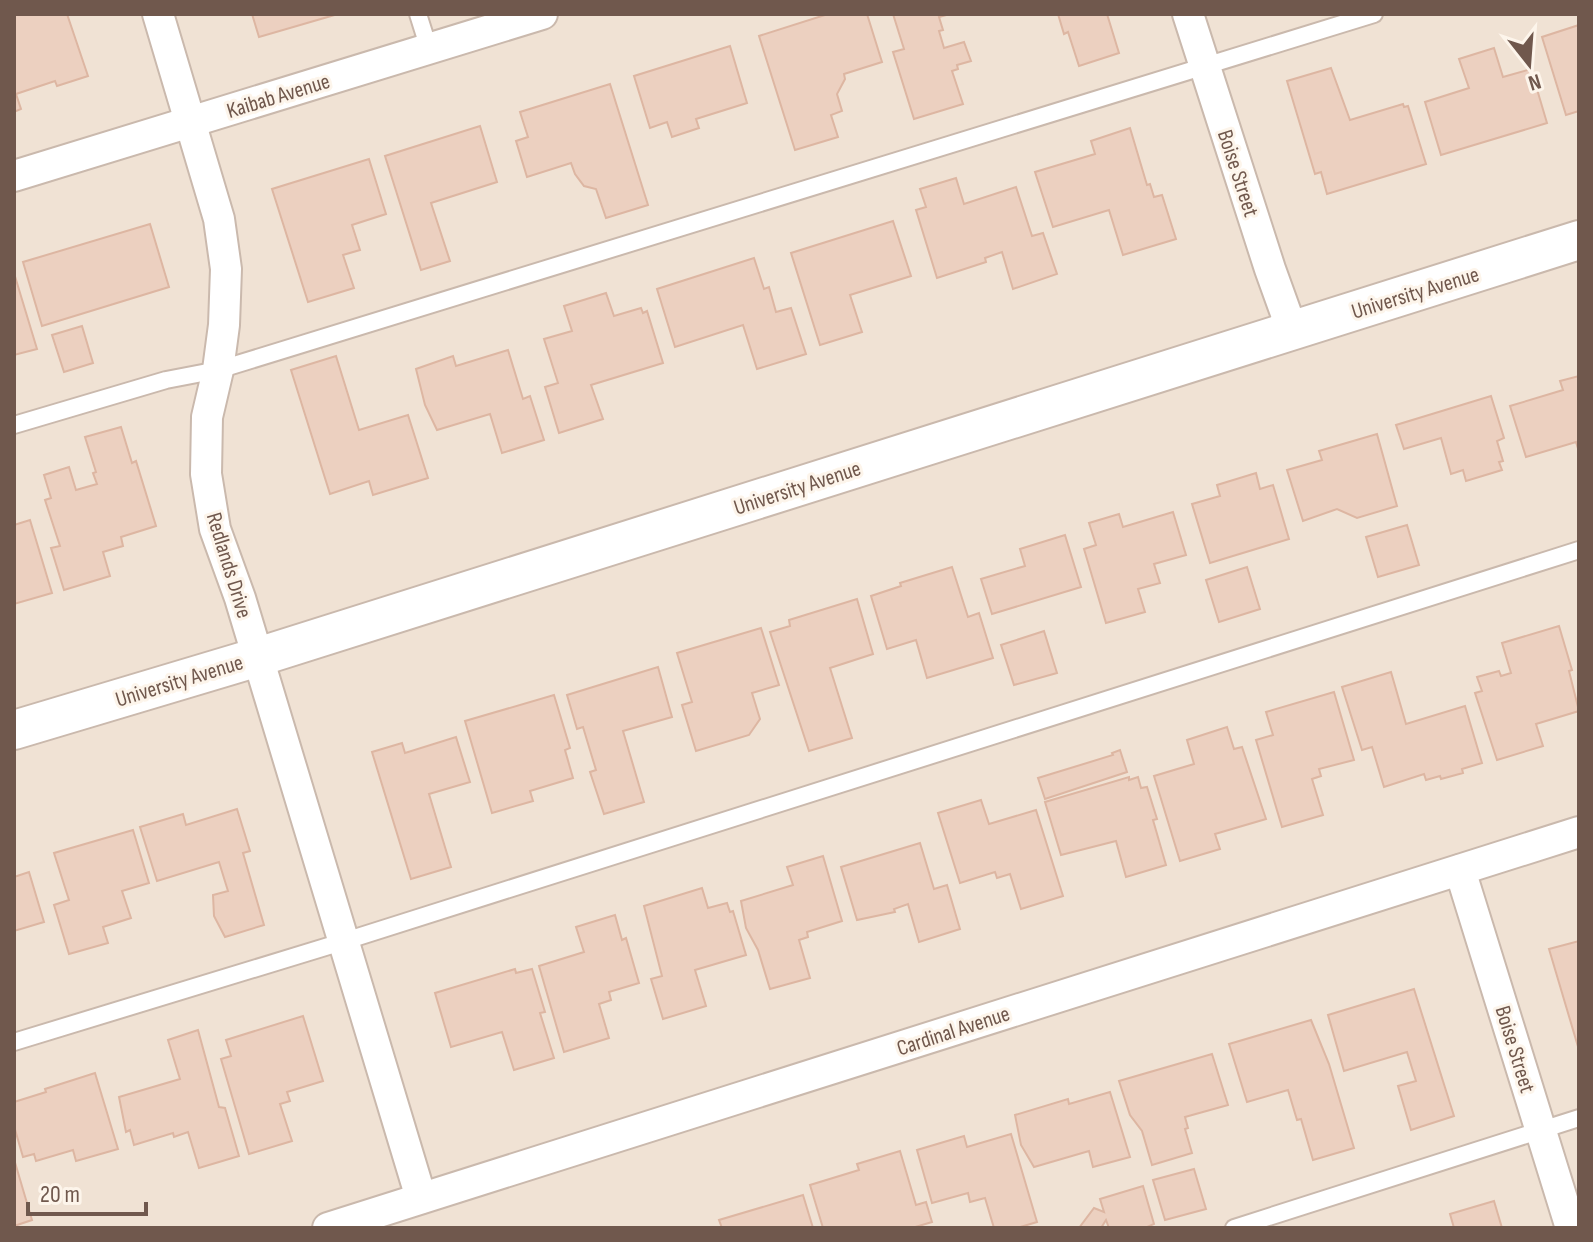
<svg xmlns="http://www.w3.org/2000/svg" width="1593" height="1242" font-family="'Sofia Sans Condensed',sans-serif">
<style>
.residential{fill:#f0e2d4}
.building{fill:#ecd0c0;stroke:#ddb6a2;stroke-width:2}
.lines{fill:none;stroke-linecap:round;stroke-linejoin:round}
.service-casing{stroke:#cab9ad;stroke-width:20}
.minor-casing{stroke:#cab9ad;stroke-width:34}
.tertiary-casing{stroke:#cab9ad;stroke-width:42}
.service{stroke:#fff;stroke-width:16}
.minor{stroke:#fff;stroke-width:30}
.tertiary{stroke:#fff;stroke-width:38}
.labels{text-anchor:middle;stroke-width:6;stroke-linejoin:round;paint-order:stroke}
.street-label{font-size:22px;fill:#70584d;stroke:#fdf5eb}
</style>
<rect width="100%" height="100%" fill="#faf1e5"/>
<!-- residential -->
<rect class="residential" x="14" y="14" width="1565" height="1214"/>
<!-- building -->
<g class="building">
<path d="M14,14H67L88,76L57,86L55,81L16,94L21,109L14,112Z"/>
<path d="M252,14H338L259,37Z"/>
<path d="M828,14H867L882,62L844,74L845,79L837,94L842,111L831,115L838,137L795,150L759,36Z"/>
<path d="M893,14H950L939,17L943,30L939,31L944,48L964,42L971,61L957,65L958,69L952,71L963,104L914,119L893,52L904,49Z"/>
<path d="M1058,14H1107L1119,53L1079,66L1068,32L1064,34Z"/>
<path d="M1579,25V111L1566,115L1542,37Z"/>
<path d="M730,46L747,103L696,119L699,128L672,137L667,122L650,128L634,76Z"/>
<path d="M1494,48L1503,77L1531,69L1547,123L1441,155L1425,102L1469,88L1459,59Z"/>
<path d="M1331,68L1350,120L1403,104L1404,107L1408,106L1426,164L1327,194L1321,172L1315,174L1287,81Z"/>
<path d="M610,84L648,205L606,218L596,189L584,186L575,174L571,163L527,177L516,141L528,137L520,112Z"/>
<path d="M480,126L497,182L431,203L450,261L421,270L385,156Z"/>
<path d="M1130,128L1147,185L1150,184L1154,197L1162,195L1176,239L1123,255L1109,210L1053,227L1035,172L1095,154L1091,141Z"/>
<path d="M369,159L386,214L352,225L360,250L343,255L354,288L308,302L272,189Z"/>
<path d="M956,178L964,204L1016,187L1032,236L1043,233L1057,274L1013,289L1002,252L985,258L986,262L937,278L916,210L926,207L920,189Z"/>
<path d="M893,221L911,276L850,295L862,332L820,345L791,253Z"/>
<path d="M150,224L169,287L42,326L23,262Z"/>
<path d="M754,258L764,289L769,287L776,312L791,308L806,354L757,369L743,325L675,347L657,289Z"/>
<path d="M14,273L37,349L14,355Z"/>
<path d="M606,293L614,316L641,308L643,313L647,311L663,363L591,385L603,419L559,433L545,387L558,383L544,339L572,331L564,306Z"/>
<path d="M82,326L93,363L64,372L52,335Z"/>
<path d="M508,350L523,399L530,396L544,440L502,453L490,414L437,430L425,405L416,369L453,356L456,366Z"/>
<path d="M336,356L359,430L408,415L428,478L373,495L369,481L330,494L291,370Z"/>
<path d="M1579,376V452L1576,442L1526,457L1510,406L1563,390L1560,381Z"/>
<path d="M1491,396L1504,438L1497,441L1503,461L1499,462L1502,470L1466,481L1463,470L1451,474L1441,438L1404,449L1396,425Z"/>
<path d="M121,427L132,463L136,461L156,526L121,537L123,546L103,552L110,576L64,590L51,548L60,546L45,500L51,498L44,475L69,467L76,490L97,484L93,473L96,472L85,437Z"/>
<path d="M1377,434L1397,506L1357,518L1337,509L1303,521L1287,470L1322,460L1319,451Z"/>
<path d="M1256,473L1260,489L1273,485L1289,539L1210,563L1192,504L1220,496L1217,485Z"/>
<path d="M1173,512L1186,555L1154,564L1160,583L1138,589L1145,612L1106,623L1084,549L1096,545L1089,523L1119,514L1123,527Z"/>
<path d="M30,520L52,593L14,604V525Z"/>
<path d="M1407,525L1419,565L1378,577L1366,537Z"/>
<path d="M1065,535L1081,587L992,614L981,579L1025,566L1020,549Z"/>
<path d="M952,567L968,617L979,613L993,658L927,678L916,640L887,649L871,596L901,586L900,583Z"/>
<path d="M1247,567L1260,609L1219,622L1206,580Z"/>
<path d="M857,599L873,654L830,668L852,738L809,751L770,632L790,626L789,620Z"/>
<path d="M1559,626L1572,670L1569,671L1579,711L1536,724L1543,746L1497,760L1475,693L1482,691L1477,677L1499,671L1501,676L1511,673L1502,643Z"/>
<path d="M761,628L779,685L752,693L760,719L749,735L696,751L682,705L692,702L677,653Z"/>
<path d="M1044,631L1057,673L1014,685L1001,645Z"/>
<path d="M658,667L672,717L623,731L644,802L604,814L590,772L596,770L583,727L577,729L567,695Z"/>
<path d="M1391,672L1406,724L1465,706L1482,763L1462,769L1463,773L1441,779L1440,776L1426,780L1424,774L1384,787L1372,747L1362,750L1342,687Z"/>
<path d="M1334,692L1354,760L1319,769L1321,776L1312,779L1323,815L1282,827L1256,740L1273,735L1266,712Z"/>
<path d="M554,695L570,748L565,750L573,778L530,791L533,801L492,813L465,721Z"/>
<path d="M1227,727L1234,749L1242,747L1266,819L1215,834L1220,849L1180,861L1154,776L1194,764L1187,740Z"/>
<path d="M456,737L470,782L429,794L451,867L411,879L372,752L402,743L405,753Z"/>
<path d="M1120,750L1127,772L1045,799L1038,778L1113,755L1112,753Z"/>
<path d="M1129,777V780L1138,777L1141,788L1147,787L1157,819L1153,820L1166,865L1126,877L1116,841L1061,855L1045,802Z"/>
<path d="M981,800L989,824L1036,810L1063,896L1021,909L1010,874L997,878L995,872L960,883L938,813Z"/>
<path d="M237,809L250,851L243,853L264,925L225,937L214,916L213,895L228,891L219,862L157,881L140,827L183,814L186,825Z"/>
<path d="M133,830L149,883L122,891L131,918L103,927L108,943L69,954L54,905L69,900L54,853Z"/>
<path d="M920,843L934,889L947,885L960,929L919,942L908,904L894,909L895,912L857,920L841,867Z"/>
<path d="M823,856L842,921L807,932L808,937L799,940L810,978L770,989L758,950L746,928L741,901L793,885L787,867Z"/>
<path d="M29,872L44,922L14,931V877Z"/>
<path d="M702,888L708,908L727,903L730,912L733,911L746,955L695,970L706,1006L663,1019L651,979L662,976L644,906Z"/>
<path d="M615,915L622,940L626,938L639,983L609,992L611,1000L599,1004L609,1038L564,1052L539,966L584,952L576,927Z"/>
<path d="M1579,941V1050L1549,949Z"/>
<path d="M515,969L516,973L532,969L545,1012L540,1013L554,1058L514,1070L502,1032L451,1047L435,993Z"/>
<path d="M1414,989L1454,1116L1411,1130L1398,1086L1416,1081L1407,1052L1344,1071L1328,1015Z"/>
<path d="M303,1016L323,1081L287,1092L290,1101L280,1104L292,1141L249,1154L221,1059L231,1056L226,1040Z"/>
<path d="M1311,1020L1329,1064L1354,1148L1313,1160L1301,1119L1297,1120L1288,1090L1247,1102L1229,1044Z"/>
<path d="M198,1030L219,1107L225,1108L239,1156L199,1168L188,1132L174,1137L173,1133L134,1145L130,1130L126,1132L119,1097L180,1079L168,1040Z"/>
<path d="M1212,1054L1228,1105L1185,1117L1188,1128L1185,1129L1192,1153L1152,1165L1142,1131L1130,1115L1119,1081Z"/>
<path d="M95,1073L118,1149L76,1161L73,1150L36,1161L34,1154L23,1157L14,1126V1102L46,1092L45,1089Z"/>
<path d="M1110,1092L1130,1157L1093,1167L1089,1151L1034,1167L1021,1145L1015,1115L1068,1099L1069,1104Z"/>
<path d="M1011,1134L1037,1222L1017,1228H994L985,1198L970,1202L968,1193L932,1203L917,1150L964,1136L967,1147Z"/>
<path d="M900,1151L916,1205L926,1202L932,1222L912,1228H823L810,1185L859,1170L857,1164Z"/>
<path d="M14,1159L32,1220L14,1226Z"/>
<path d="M1194,1169L1206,1209L1165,1220L1153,1180Z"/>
<path d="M1143,1186L1154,1224L1145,1228H1109L1106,1220L1101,1228H1079L1094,1208L1104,1212L1100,1199Z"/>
<path d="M803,1195L813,1228H722L719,1220Z"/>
<path d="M1494,1201L1502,1228H1454L1450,1214Z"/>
</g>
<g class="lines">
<defs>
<g id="service">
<path d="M418,14L429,49"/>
<path d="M14,425L166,380L218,370L1374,14"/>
<path d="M14,1042L345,941L1579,550"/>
<path d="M1234,1228L1579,1118"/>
</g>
<g id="minor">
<path d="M158,14L219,219L226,269L224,325L218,370L207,417L206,474L215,529L240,598L421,1198"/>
<path d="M1188,14L1270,269L1292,330"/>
<path d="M14,176L542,14"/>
<path d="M1460,870L1571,1228"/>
<path d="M328,1228L1579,832"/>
</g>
<path id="tertiary" d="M14,730L258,657L1579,240"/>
</defs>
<!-- service casing -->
<use href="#service" class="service-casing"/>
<!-- minor casing -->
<use href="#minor" class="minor-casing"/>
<!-- tertiary casing -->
<use href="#tertiary" class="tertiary-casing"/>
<!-- service -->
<use href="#service" class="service"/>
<!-- minor -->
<use href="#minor" class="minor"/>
<!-- tertiary -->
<use href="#tertiary" class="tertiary"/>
</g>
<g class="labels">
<!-- street labels -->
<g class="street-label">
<text transform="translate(278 95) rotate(-17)" y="8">Kaibab Avenue</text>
<text transform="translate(1239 173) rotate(72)" y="8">Boise Street</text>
<text transform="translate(1415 292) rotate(-17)" y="8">University Avenue</text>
<text transform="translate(797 487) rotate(-18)" y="8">University Avenue</text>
<text transform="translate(230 565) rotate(73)" y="8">Redlands Drive</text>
<text transform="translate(179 680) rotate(-17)" y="8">University Avenue</text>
<text transform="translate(953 1030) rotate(-18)" y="8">Cardinal Avenue</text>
<text transform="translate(1516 1049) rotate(73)" y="8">Boise Street</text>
</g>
</g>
<!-- border -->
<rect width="1593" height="1242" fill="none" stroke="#70584d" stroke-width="32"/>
<!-- north arrow -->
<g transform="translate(1529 64) rotate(163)" stroke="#fdf5eb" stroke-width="6" paint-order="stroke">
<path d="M0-6L14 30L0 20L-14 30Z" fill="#70584d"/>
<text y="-12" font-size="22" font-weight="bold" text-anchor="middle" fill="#70584d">N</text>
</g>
<!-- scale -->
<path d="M28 1202v12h118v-12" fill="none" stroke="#70584d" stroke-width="4"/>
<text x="40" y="1202" font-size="24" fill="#70584d" stroke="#fdf5eb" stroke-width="6" paint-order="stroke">20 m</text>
</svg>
